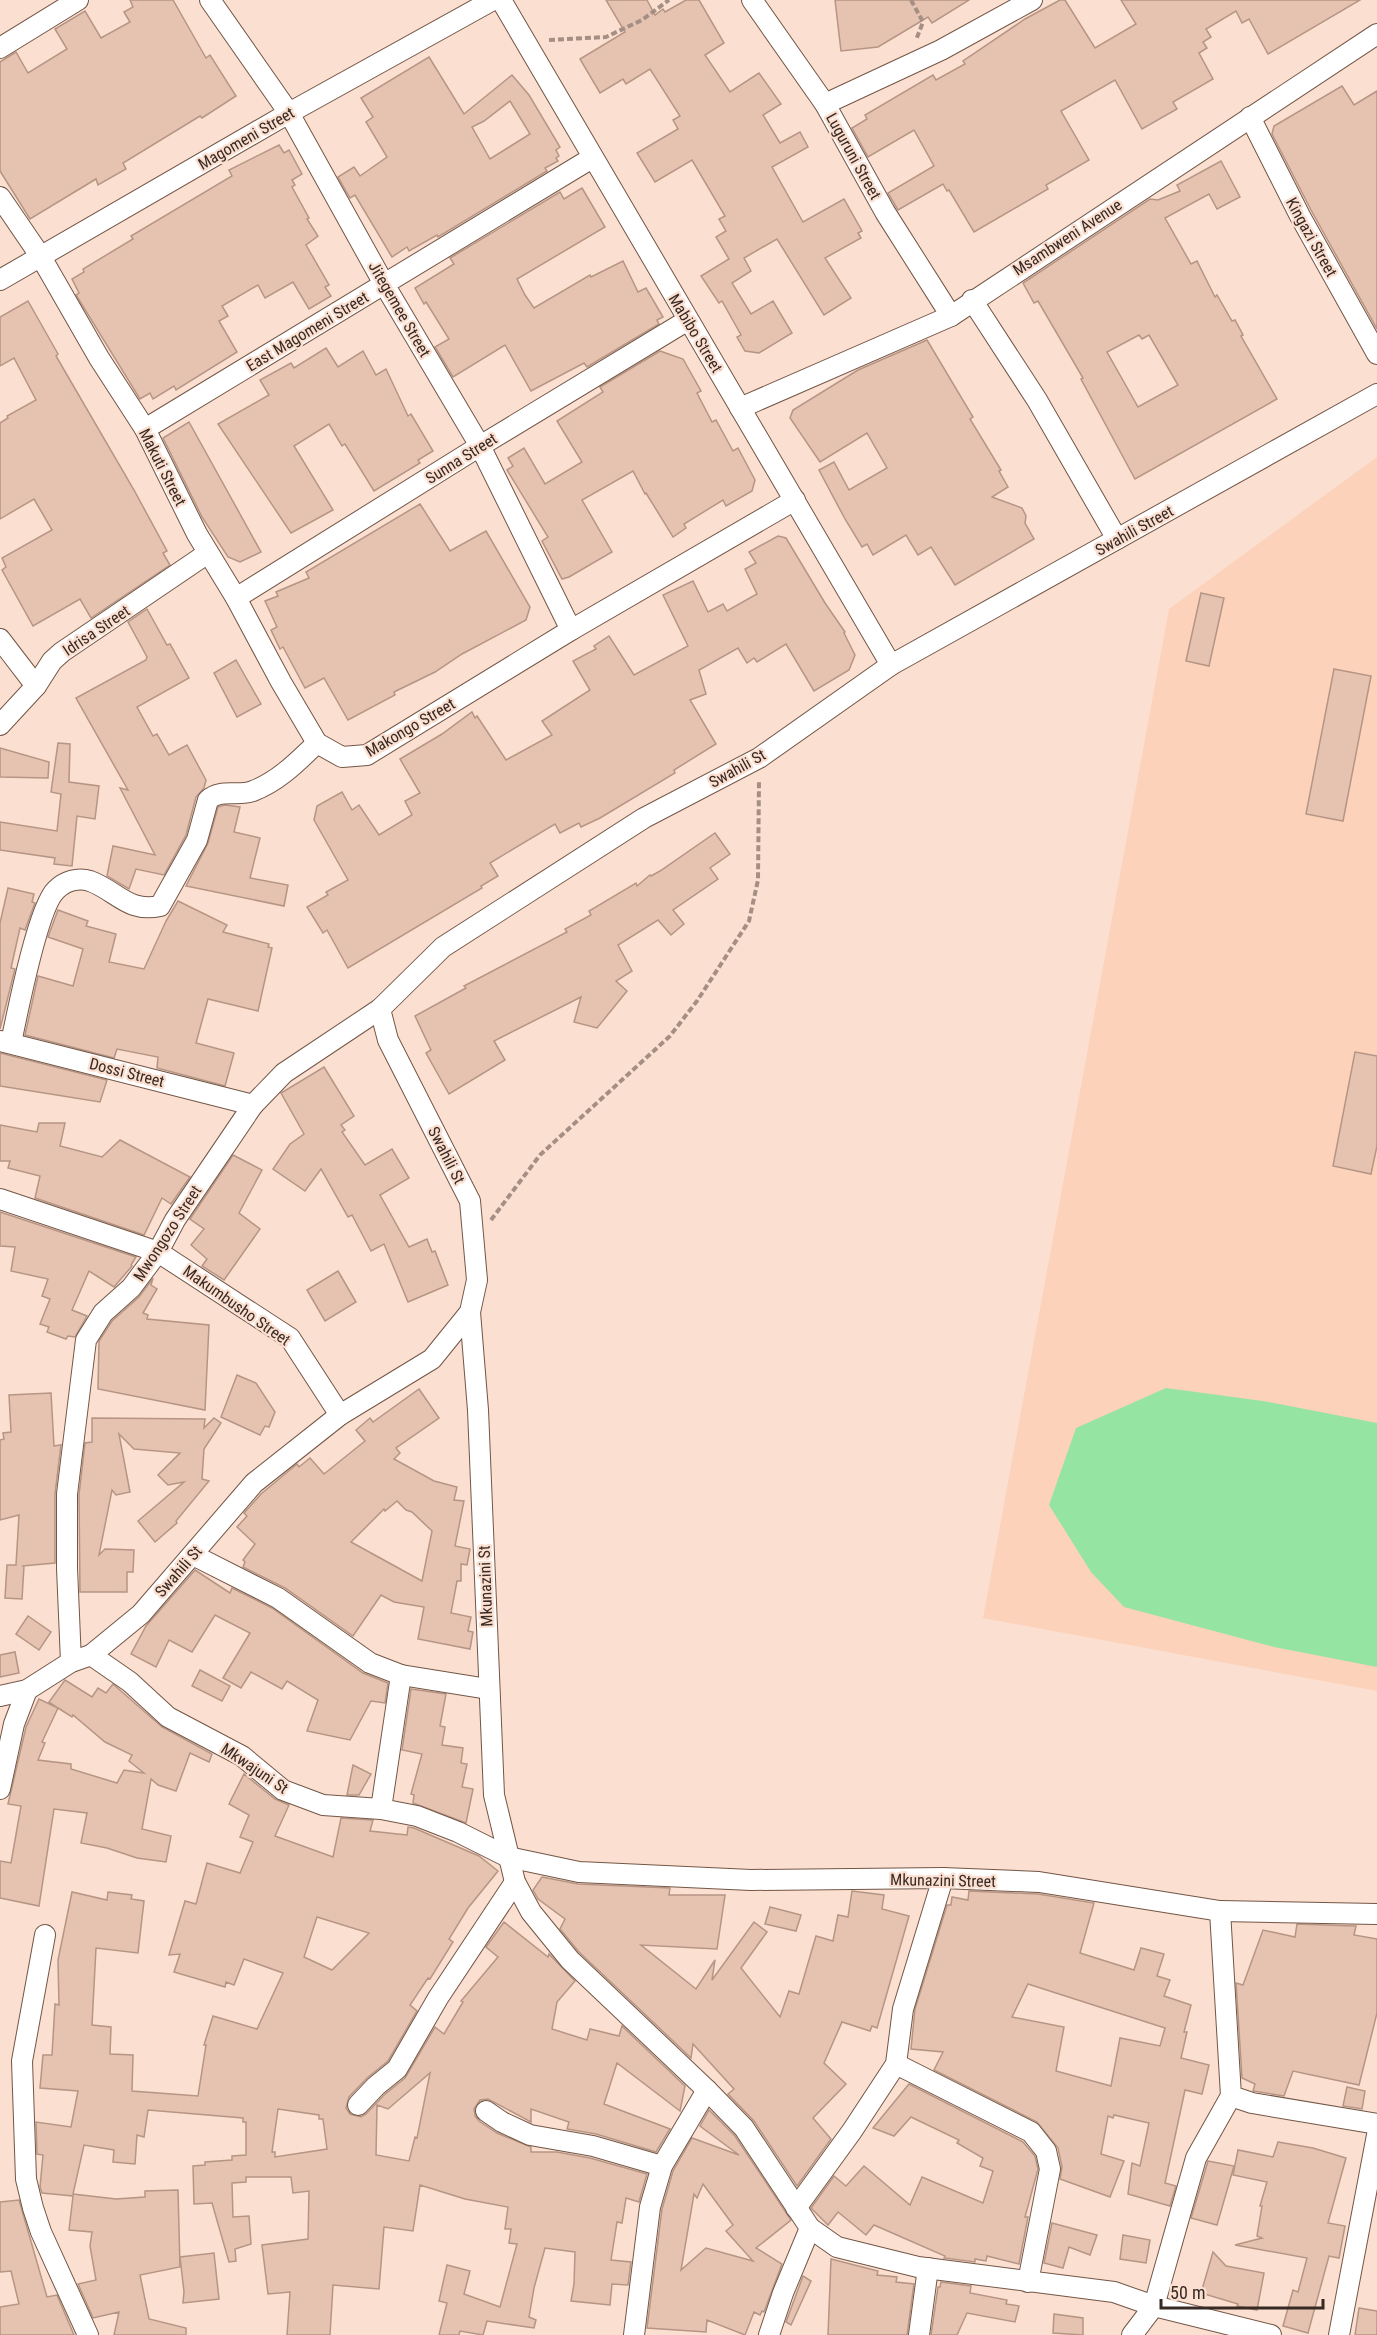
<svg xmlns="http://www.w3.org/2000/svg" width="1377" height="2335" font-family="'Roboto Condensed',sans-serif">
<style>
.built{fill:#fcd2bb}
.green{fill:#95e4a1}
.building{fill:#e6c3b1;stroke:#b69584;stroke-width:1.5;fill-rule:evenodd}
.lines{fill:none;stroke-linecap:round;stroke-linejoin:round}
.minor-casing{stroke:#735646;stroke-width:22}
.path{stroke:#a58f84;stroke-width:4;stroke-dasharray:6 3;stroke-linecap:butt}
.minor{stroke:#fff;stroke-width:20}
.labels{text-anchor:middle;stroke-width:4.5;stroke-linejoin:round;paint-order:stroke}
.street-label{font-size:16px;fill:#372923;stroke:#fbdfd0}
</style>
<rect width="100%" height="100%" fill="#fbdfd0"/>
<!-- built -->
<path class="built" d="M1377,457V1691L983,1618L1169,609Z"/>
<!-- green -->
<path class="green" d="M1166,1388L1263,1401L1377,1423V1667L1274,1647L1124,1607L1091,1572L1049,1505L1076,1428Z"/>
<!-- building -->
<g class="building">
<path d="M130,0H173L206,58L210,55L236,96L202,118L200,116L123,163L126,169L98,185L96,179L30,219L0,171V62L16,52L28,73L67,49L55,29L85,11L101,38L130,22L124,12L133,7Z"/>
<path d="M606,0H647L655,15L663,9L665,12L686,0H699L724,43L705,55L730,92L759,73L781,104L763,115L780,143L800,132L808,147L772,167L803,222L844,199L862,231L858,233L861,238L825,258L851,298L824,315L777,239L744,258L751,271L732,283L751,314L773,301L792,333L759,353L745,351L737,337L741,335L722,301L719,303L701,276L729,259L716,237L726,231L719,219L725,216L692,160L655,182L637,153L678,129L673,120L680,116L650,69L626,84L623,79L600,93L580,59L625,32Z"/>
<path d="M835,0H969L932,23L928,17L878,47L841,51Z"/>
<path d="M1060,0H1065L1095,48L1136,24L1121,0H1360L1268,54L1249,19L1242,23L1236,11L1206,29L1211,37L1203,42L1207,48L1199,53L1213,79L1173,102L1177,109L1142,129L1115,80L1061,111L1089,160L1046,185L1048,189L974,232L949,190L947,191L943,184L898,210L888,193L934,166L914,130L868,157L852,128L867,119L865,115L933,75L936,80L965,64L963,61L1025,19Z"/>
<path d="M429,57L464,114L512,75L529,95L560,147L556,150L559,156L556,158L558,161L545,168L547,171L438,237L437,235L409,251L407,247L392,257L355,195L350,198L338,177L354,167L360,176L387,157L366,122L373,117L361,98ZM510,101L530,134L490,159L472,127L484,121Z"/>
<path d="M1342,86L1354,105L1377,91V329L1311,210L1272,134L1274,126Z"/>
<path d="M279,145L284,153L289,150L302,174L292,180L295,185L292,187L309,218L307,219L318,236L306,245L329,285L325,287L331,296L309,309L293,282L265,298L258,285L222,306L228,316L219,321L237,352L176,390L174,386L153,399L150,393L140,399L76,295L79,293L72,279L84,272L83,269L133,239L131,236L232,176L229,170Z"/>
<path d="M1221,161L1240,197L1217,209L1209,194L1165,218L1191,264L1197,261L1215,297L1217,295L1232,321L1235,320L1243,335L1241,336L1277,399L1135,479L1081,379L1083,378L1038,301L1034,303L1023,283L1150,199L1158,200L1180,191L1177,185ZM1139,335L1142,339L1149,335L1178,385L1138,407L1107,352Z"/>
<path d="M582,188L605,227L517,279L525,295L534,308L590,275L591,277L623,261L638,292L646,288L663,317L657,320L659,324L587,367L584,363L531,391L505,345L453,377L435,347L449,339L426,302L424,304L415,288L454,264L450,258L560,192L564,199Z"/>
<path d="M28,301L58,354L56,356L134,490L167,551L163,553L170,565L91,618L80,599L33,626L2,570L6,567L2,558L52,530L34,499L0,519V423L8,418L7,416L36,400L14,358L0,366V317Z"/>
<path d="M927,340L973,417L970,419L1001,470L999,471L1008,487L992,497L1022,508L1026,516L1025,523L1034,539L955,585L931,547L918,555L906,535L873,555L867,544L862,547L845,519L819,470L834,462L849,490L887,468L867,433L820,462L790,418L793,410L858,370Z"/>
<path d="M326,348L338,367L363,351L376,375L386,369L408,416L411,414L433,451L418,460L420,463L374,491L345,444L342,446L329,424L294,446L333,510L291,533L218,424L269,395L260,380L291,363L294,368Z"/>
<path d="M660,351L683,359L701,391L697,393L712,422L716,420L733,451L738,448L755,480L752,491L726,506L723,500L684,524L686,528L673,537L646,493L645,494L633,471L582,500L612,552L569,577L562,579L542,541L548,537L507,470L513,466L508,458L524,448L545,484L582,462L557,421L603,392L600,387Z"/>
<path d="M189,422L261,552L240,562L228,557L202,517L163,438Z"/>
<path d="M420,504L450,551L486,531L530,607L526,620L462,654L435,672L394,692L395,695L348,720L324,678L305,688L283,647L280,649L271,630L277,627L265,601L278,596L276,592L309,578L306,572Z"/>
<path d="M778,536L786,538L825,603L845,632L844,633L855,655L849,670L814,691L786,644L757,662L754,658L747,663L738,648L699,670L706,694L690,700L716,744L674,770L675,773L600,818L581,827L579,823L560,833L555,824L490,863L498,876L481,886L482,888L348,968L327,930L323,933L307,907L328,895L326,892L348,880L314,820L317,806L342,792L352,810L359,805L379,835L412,815L405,801L420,793L400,759L442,734L472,712L475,718L477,716L506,760L552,735L542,721L590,690L573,661L596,649L594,646L609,636L634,675L688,646L663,595L693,581L708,612L723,604L727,611L757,594L745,569L756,563L749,552Z"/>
<path d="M1201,593L1224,598L1209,666L1186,661Z"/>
<path d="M147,609L167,645L170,644L189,678L137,707L153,736L157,734L169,755L187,745L206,780L204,788L196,797L186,835L164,875L136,869L129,889L107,876L113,846L155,855L120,788L128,790L76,698L146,660L147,657L128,622Z"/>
<path d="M236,660L261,704L237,717L214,673Z"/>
<path d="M1334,669L1371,676L1343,821L1306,814Z"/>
<path d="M58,743L70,744L69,782L99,786L95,819L77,816L72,866L54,864L55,858L0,850V822L57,831L61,794L51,792Z"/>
<path d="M0,748L49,762L48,778L0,777Z"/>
<path d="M225,805L240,807L234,832L260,838L250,878L288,885L284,906L186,886L208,843L218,807Z"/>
<path d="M715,833L730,854L710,868L718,879L673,910L684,924L671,935L658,920L618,945L632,971L616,981L627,991L597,1028L574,1022L581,997L494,1041L505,1060L449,1094L426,1053L431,1050L415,1016L466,988L464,986L567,932L565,929L591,915L589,911L636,883L637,886L650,875L651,876L660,871Z"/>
<path d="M8,888L34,894L32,902L35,903L25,930L20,928L11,968L15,969L0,1029V923Z"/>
<path d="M178,901L227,925L223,932L269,944L268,947L272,948L258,1011L208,999L196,1043L234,1053L225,1086L157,1068L158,1057L117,1049L114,1058L25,1035L38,976L73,986L83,949L48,937L58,910L88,921L86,926L116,934L109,962L144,969L166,921Z"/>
<path d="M1355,1052L1377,1056V1146L1371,1174L1333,1166Z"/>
<path d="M0,1053L107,1080L100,1102L0,1086Z"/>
<path d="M324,1067L354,1116L341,1125L345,1130L342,1132L365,1165L392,1149L409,1178L380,1195L409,1247L427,1239L432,1252L435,1251L448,1285L408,1302L384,1244L371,1251L352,1215L348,1217L321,1169L305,1191L273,1169L290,1144L304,1134L281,1093Z"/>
<path d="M39,1123H65L60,1146L102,1157L120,1140L190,1177L171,1204L162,1198L144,1235L35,1198L40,1176L8,1168L10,1161H0V1125L37,1132Z"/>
<path d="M233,1155L262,1170L239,1213L260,1229L224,1280L202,1266L207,1259L191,1245L204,1229L190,1219Z"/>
<path d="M0,1212L136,1257L131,1265L132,1266L114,1287L89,1271L72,1310L87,1316L75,1337L68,1336L66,1339L47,1332L49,1327L40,1324L50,1299L42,1296L48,1279L11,1271L15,1247L0,1246Z"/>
<path d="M338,1271L356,1302L325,1321L307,1290Z"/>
<path d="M153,1278L151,1285L157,1289L143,1313L148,1315L147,1319L209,1325L205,1410L98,1389L99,1341L112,1321L139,1297Z"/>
<path d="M237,1375L256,1383L275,1412L269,1427L265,1426L260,1435L221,1417Z"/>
<path d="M419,1389L439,1418L396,1448L400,1453L394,1459L434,1481L457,1487L454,1500L464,1501L455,1546L470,1549L467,1565L461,1564V1581H457L451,1613L471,1617L468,1631L473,1632L470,1649L418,1639L424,1607L394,1602L381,1595L353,1636L285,1588L243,1567L245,1562L243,1560L255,1544L237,1527L247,1516L244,1513L261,1494L297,1464L299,1467L310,1458L324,1474L365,1441L356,1430L370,1418L373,1422ZM397,1501L406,1510L412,1512L432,1531L422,1581L351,1542L384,1509L385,1511Z"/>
<path d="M51,1393L54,1446L61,1445L55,1494V1563L22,1566H24L22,1599L5,1598L7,1565H16L19,1515L0,1520V1440L4,1439L3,1433L11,1432L9,1395Z"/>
<path d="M92,1418L205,1419L204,1428L214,1418L221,1423L204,1449L202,1479L209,1481L176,1521L177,1523L155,1542L138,1521L184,1482L168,1485L158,1475L180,1453L134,1449L119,1434L130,1492L116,1495L112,1490L99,1555L105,1549L134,1550L133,1572H127V1592H80L79,1495L85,1443L92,1442Z"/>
<path d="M195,1570L230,1593L232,1588L272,1608L363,1673L388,1683L385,1703L371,1701L350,1740L307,1731L318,1700L287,1681L282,1689L251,1672L241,1688L223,1678L250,1633L215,1615L192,1652L169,1640L156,1667L131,1654L146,1626Z"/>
<path d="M28,1616L51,1632L39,1650L16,1634Z"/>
<path d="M15,1652L19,1673L0,1677V1655Z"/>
<path d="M200,1670L230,1686L222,1701L192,1686Z"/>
<path d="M65,1680L92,1697L98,1688L106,1693L113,1684L162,1727L212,1754L209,1762L190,1753L176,1791L158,1785L151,1779L142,1829L171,1836L166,1862L137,1858L107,1848L81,1843L87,1813L54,1809L39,1906L0,1898V1861L11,1863L21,1806L8,1804L26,1727L39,1699L58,1708L49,1702ZM58,1708L72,1717L73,1715L105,1742L132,1755L129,1761L144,1773L124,1770L117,1783L71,1769V1764L38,1760L45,1743L42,1742Z"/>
<path d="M411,1689L446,1694L440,1726L445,1727L442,1745L463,1748L461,1763L467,1764L462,1787L473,1789L466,1823L413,1803L414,1795L411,1794L422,1754L402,1750Z"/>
<path d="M353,1765L371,1774L359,1795H347Z"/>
<path d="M244,1774L275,1799L289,1805L275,1836L333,1857L341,1818L373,1820L370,1831L407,1835L408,1827L414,1828L479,1856L498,1871L468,1908L449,1939L453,1942L430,1979L428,1978L410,2005L417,2011L388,2061L367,2078L349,2097L346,2108L350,2114L361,2117L366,2114L384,2095L405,2078L435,2027L444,2034L463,2002L461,2001L498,1957L486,1947L504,1922L548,1957L549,1954L575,1981L557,2002L552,2029L587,2040L590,2029L619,2036L622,2026L685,2086L680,2111L617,2063L604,2104L670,2129L656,2152L596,2134L567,2129L569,2122L531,2109V2122L488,2099L480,2100L474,2109L475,2116L479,2121L497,2133L531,2147V2152H557L590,2158L647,2174L639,2202L626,2198L622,2223L617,2222L611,2260L631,2262L628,2285L612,2284L610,2305L571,2301L574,2284L575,2252L545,2248L534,2288L529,2317L536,2320L534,2328L487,2321L483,2335L460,2331L459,2335H439L447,2303L439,2301L447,2265L470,2271L464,2294L500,2307L517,2244L509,2243L511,2229H505L508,2207L465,2199L420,2185L413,2231L384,2227L379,2289L333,2285L330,2335H287L290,2292L268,2294L262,2245L308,2239L309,2191L293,2193L291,2177H246V2182L232,2183L233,2217L249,2216L251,2244L235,2249L236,2261L229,2262L212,2203L194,2204L193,2166L205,2165V2162L232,2160V2156L246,2155V2122H243V2118L148,2110L144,2137L137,2135L135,2164L113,2162L114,2150L84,2145L73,2194L116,2199L145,2197V2191L178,2190L180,2267L140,2275L149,2319L186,2328V2335H114L119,2312L93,2318L78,2284L96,2280L90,2246L92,2232L69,2230L73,2196L42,2193L40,2187L43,2155L37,2154L36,2122L71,2127L78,2091L40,2088L43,2055H52L55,2004L59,2005L58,1960L72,1892L107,1900L108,1892L132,1895L131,1899L144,1901L138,1953L96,1948L92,2025L111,2027L110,2054L133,2055L132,2091L198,2096L206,2045H204L213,2016L257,2029L283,1973L244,1959L234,1985L226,1982L225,1987L174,1972L180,1954L169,1955L185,1901L196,1904L207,1863L240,1873L253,1842L240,1837L249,1815L229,1804ZM317,1917L369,1933L332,1970L304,1957ZM430,2073L417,2138L415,2137L409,2161L376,2155L377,2105L388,2109ZM278,2109L319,2115V2119H323L327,2149L275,2157V2152H272Z"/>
<path d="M542,1877L578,1884L670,1888L669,1895H725L717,1949L641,1945L696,1989L715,1960L712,1980L754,1922L767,1932L741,1968L780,2017L789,1991L799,1994L816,1936L833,1941L838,1915L848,1917L852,1891L884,1895L882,1909L909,1916L877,2028L872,2026L870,2031L842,2022L824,2063L846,2084L813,2118L831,2139L797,2186L754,2121L728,2094L734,2089L693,2044L691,2058L579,1952L560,1929L565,1919L538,1899L533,1890Z"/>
<path d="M969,1891L1038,1894L1094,1903L1080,1953L1134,1970L1141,1948L1164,1954L1157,1976L1170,1980L1164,1996L1191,2005L1184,2032H1187L1181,2058L1209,2065L1202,2094L1185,2090L1165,2183L1176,2186L1170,2206L1128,2194L1132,2163L1140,2166L1149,2123L1114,2115L1113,2118L1108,2116L1101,2154L1124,2161L1110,2197L1060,2179L1062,2167L1058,2148L1037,2122L934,2070L943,2052L911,2049L915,2009L947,1905H951L952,1897L968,1900ZM1028,1984L1165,2028L1160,2046L1120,2038L1111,2086L1056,2071L1064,2027L1012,2017Z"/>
<path d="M770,1907L801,1915L796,1931L765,1924Z"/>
<path d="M1297,1924L1354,1926H1356L1354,1935L1377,1939V2013L1359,2085L1293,2071L1284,2096L1253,2091L1255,2084L1242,2078L1236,1983L1243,1985L1263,1930L1295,1937Z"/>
<path d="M909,2084L1023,2142L1035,2156L1038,2169L1025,2217H1028L1019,2264L987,2256L986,2261L975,2259V2262L944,2258L945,2256L874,2225L866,2235L838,2212L828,2225L811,2208L834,2176L846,2186L864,2166L910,2205L922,2177L983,2203L993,2171L980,2166L983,2158L957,2143L959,2140L911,2117L894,2136L873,2128Z"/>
<path d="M1347,2087L1365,2091L1362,2109L1343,2106Z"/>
<path d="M709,2110L735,2136L791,2220L756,2248L782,2264L764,2312L762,2311L760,2315L754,2312L745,2335L707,2320L706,2332L647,2328L662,2209L673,2171L692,2138L739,2155L700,2126ZM703,2184L733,2225L726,2231L753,2261L706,2248L681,2270L694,2194L697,2198Z"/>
<path d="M1278,2142L1313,2148L1346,2158L1328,2223L1345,2226L1339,2258L1329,2256L1308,2333L1283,2326L1293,2290L1298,2292L1307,2258L1235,2245L1262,2238L1257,2236L1262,2206H1260L1267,2182L1233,2175L1238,2150L1273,2157Z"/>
<path d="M1208,2161L1234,2166L1217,2225L1191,2218Z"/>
<path d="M19,2200L47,2297L57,2295L74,2335H0V2307L19,2304L11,2271L0,2272V2202Z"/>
<path d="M1052,2223L1097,2235L1090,2255L1069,2247L1063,2268L1044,2263Z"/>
<path d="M1123,2235L1150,2240L1146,2263L1120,2259Z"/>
<path d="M1213,2252L1226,2266L1264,2273L1257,2310L1237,2306L1238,2304L1201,2293Z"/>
<path d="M214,2253L219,2299L183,2303L184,2292L180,2257Z"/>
<path d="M831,2259L878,2271L877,2275L897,2277L896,2282L914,2284L907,2335H828Z"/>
<path d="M803,2276L811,2281L791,2325L786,2322Z"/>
<path d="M941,2282L971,2286L970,2293L1007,2300L1006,2304L1019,2306L1015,2322L967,2313L957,2335H931L938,2287H940Z"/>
<path d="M1359,2308L1377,2311V2335H1355Z"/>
<path d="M1054,2314L1083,2318V2335L1053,2333Z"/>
</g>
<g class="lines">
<defs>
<g id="minor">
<path d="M210,0L289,113L384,284L480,446L571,630"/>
<path d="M501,0L891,665"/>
<path d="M752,0L825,104L885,212L951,316"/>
<path d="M0,48L78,0"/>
<path d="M825,104L941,50L1032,0"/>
<path d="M1250,117L1300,216L1377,354"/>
<path d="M0,197L41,257L99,358L145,429L197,534L236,598L281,682L317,743L342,757L367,755L571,630L795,500"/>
<path d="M0,280L289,113L493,0"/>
<path d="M972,300L1037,400L1117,539"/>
<path d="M740,408L951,316L1377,34"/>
<path d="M145,429L592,158"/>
<path d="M236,598L480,446L688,320"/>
<path d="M0,639L36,686"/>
<path d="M0,725L36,686L52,661L62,652L208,553"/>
<path d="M0,1041L253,1105"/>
<path d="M11,1043C17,1014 38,907 56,890C65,881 78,877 90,881C117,891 128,913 160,906L197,840L208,800C221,788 238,797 253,791C279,781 297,762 317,743"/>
<path d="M0,1199L158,1252L290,1338L340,1415"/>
<path d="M470,1312L478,1410L494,1795L515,1882L531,1912L570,1960L707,2090L744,2128L810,2228L837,2247L918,2267L1114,2292L1154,2306L1271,2335"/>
<path d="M193,1555L278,1598L370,1663L401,1675L488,1689"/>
<path d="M91,1655L130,1682L168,1717L242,1756L283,1790L323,1805L381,1809L417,1816L458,1832L508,1857L579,1872L751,1880L943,1878L1039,1882L1220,1911L1377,1914"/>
<path d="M71,1662L67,1568V1494L86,1340L103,1313L131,1288L158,1252L175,1220L253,1105L284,1073L380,1009"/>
<path d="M0,1696L27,1690L71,1662L91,1655L141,1614L254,1483L340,1415L432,1359L470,1312L477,1280L470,1201L388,1040L380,1009L443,947L644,818L759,758L891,665L1377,394"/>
<path d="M0,1789L14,1724L27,1690"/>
<path d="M381,1809L401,1675"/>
<path d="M1220,1911L1231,2096L1252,2103L1377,2124"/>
<path d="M45,1935L22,2061L26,2179L33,2208L41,2232L88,2335"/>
<path d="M896,2064L1031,2132L1046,2151L1050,2169L1028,2282"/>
<path d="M358,2105L376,2086L397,2069L438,1998L515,1882"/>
<path d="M486,2111L502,2122L530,2135L593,2146L662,2166"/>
<path d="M796,2208L852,2131L896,2064L903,2009L943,1878"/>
<path d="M634,2335L650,2207L662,2166L707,2090"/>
<path d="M769,2335L783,2293L810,2228"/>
<path d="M919,2335L928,2268"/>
<path d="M1132,2335L1154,2306L1196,2158L1231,2096"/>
<path d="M1339,2335L1377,2135"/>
</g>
</defs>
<!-- minor casing -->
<use href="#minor" class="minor-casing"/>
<!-- path -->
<g class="path">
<path d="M911,0L923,22L916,40"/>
<path d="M549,40L606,37L642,20L669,0"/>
<path d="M491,1220L540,1155L670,1036L697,1001L749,921L758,880L759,780"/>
</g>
<!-- minor -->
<use href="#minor" class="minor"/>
</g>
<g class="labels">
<!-- street labels -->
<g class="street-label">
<text transform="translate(246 138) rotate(-30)" y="6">Magomeni Street</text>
<text transform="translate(854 156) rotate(61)" y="6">Luguruni Street</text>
<text transform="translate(1067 237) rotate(-33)" y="6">Msambweni Avenue</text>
<text transform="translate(1312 237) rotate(61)" y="6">Kingazi Street</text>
<text transform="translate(400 309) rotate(60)" y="6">Jitegemee Street</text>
<text transform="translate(307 331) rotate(-31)" y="6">East Magomeni Street</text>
<text transform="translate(696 333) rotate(59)" y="6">Mabibo Street</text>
<text transform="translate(461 458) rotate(-32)" y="6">Sunna Street</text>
<text transform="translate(163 467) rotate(63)" y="6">Makuti Street</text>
<text transform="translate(1134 530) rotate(-29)" y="6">Swahili Street</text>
<text transform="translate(96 630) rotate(-34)" y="6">Idrisa Street</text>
<text transform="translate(410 727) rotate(-30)" y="6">Makongo Street</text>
<text transform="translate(737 768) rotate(-29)" y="6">Swahili St</text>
<text transform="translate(127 1072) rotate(14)" y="6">Dossi Street</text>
<text transform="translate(447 1155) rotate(63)" y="6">Swahili St</text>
<text transform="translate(167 1233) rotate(-57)" y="6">Mwongozo Street</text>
<text transform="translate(237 1305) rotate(35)" y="6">Makumbusho Street</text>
<text transform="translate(178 1571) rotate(-49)" y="6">Swahili St</text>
<text transform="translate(485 1586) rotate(-92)" y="6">Mkunazini St</text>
<text transform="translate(255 1768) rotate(34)" y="6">Mkwajuni St</text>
<text transform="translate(943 1880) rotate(1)" y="6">Mkunazini Street</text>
</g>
</g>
<!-- scale -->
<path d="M1161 2299v9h162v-9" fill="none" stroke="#372923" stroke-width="3"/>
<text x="1170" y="2299" font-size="18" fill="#372923" stroke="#fbdfd0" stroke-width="4.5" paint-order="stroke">50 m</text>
</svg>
